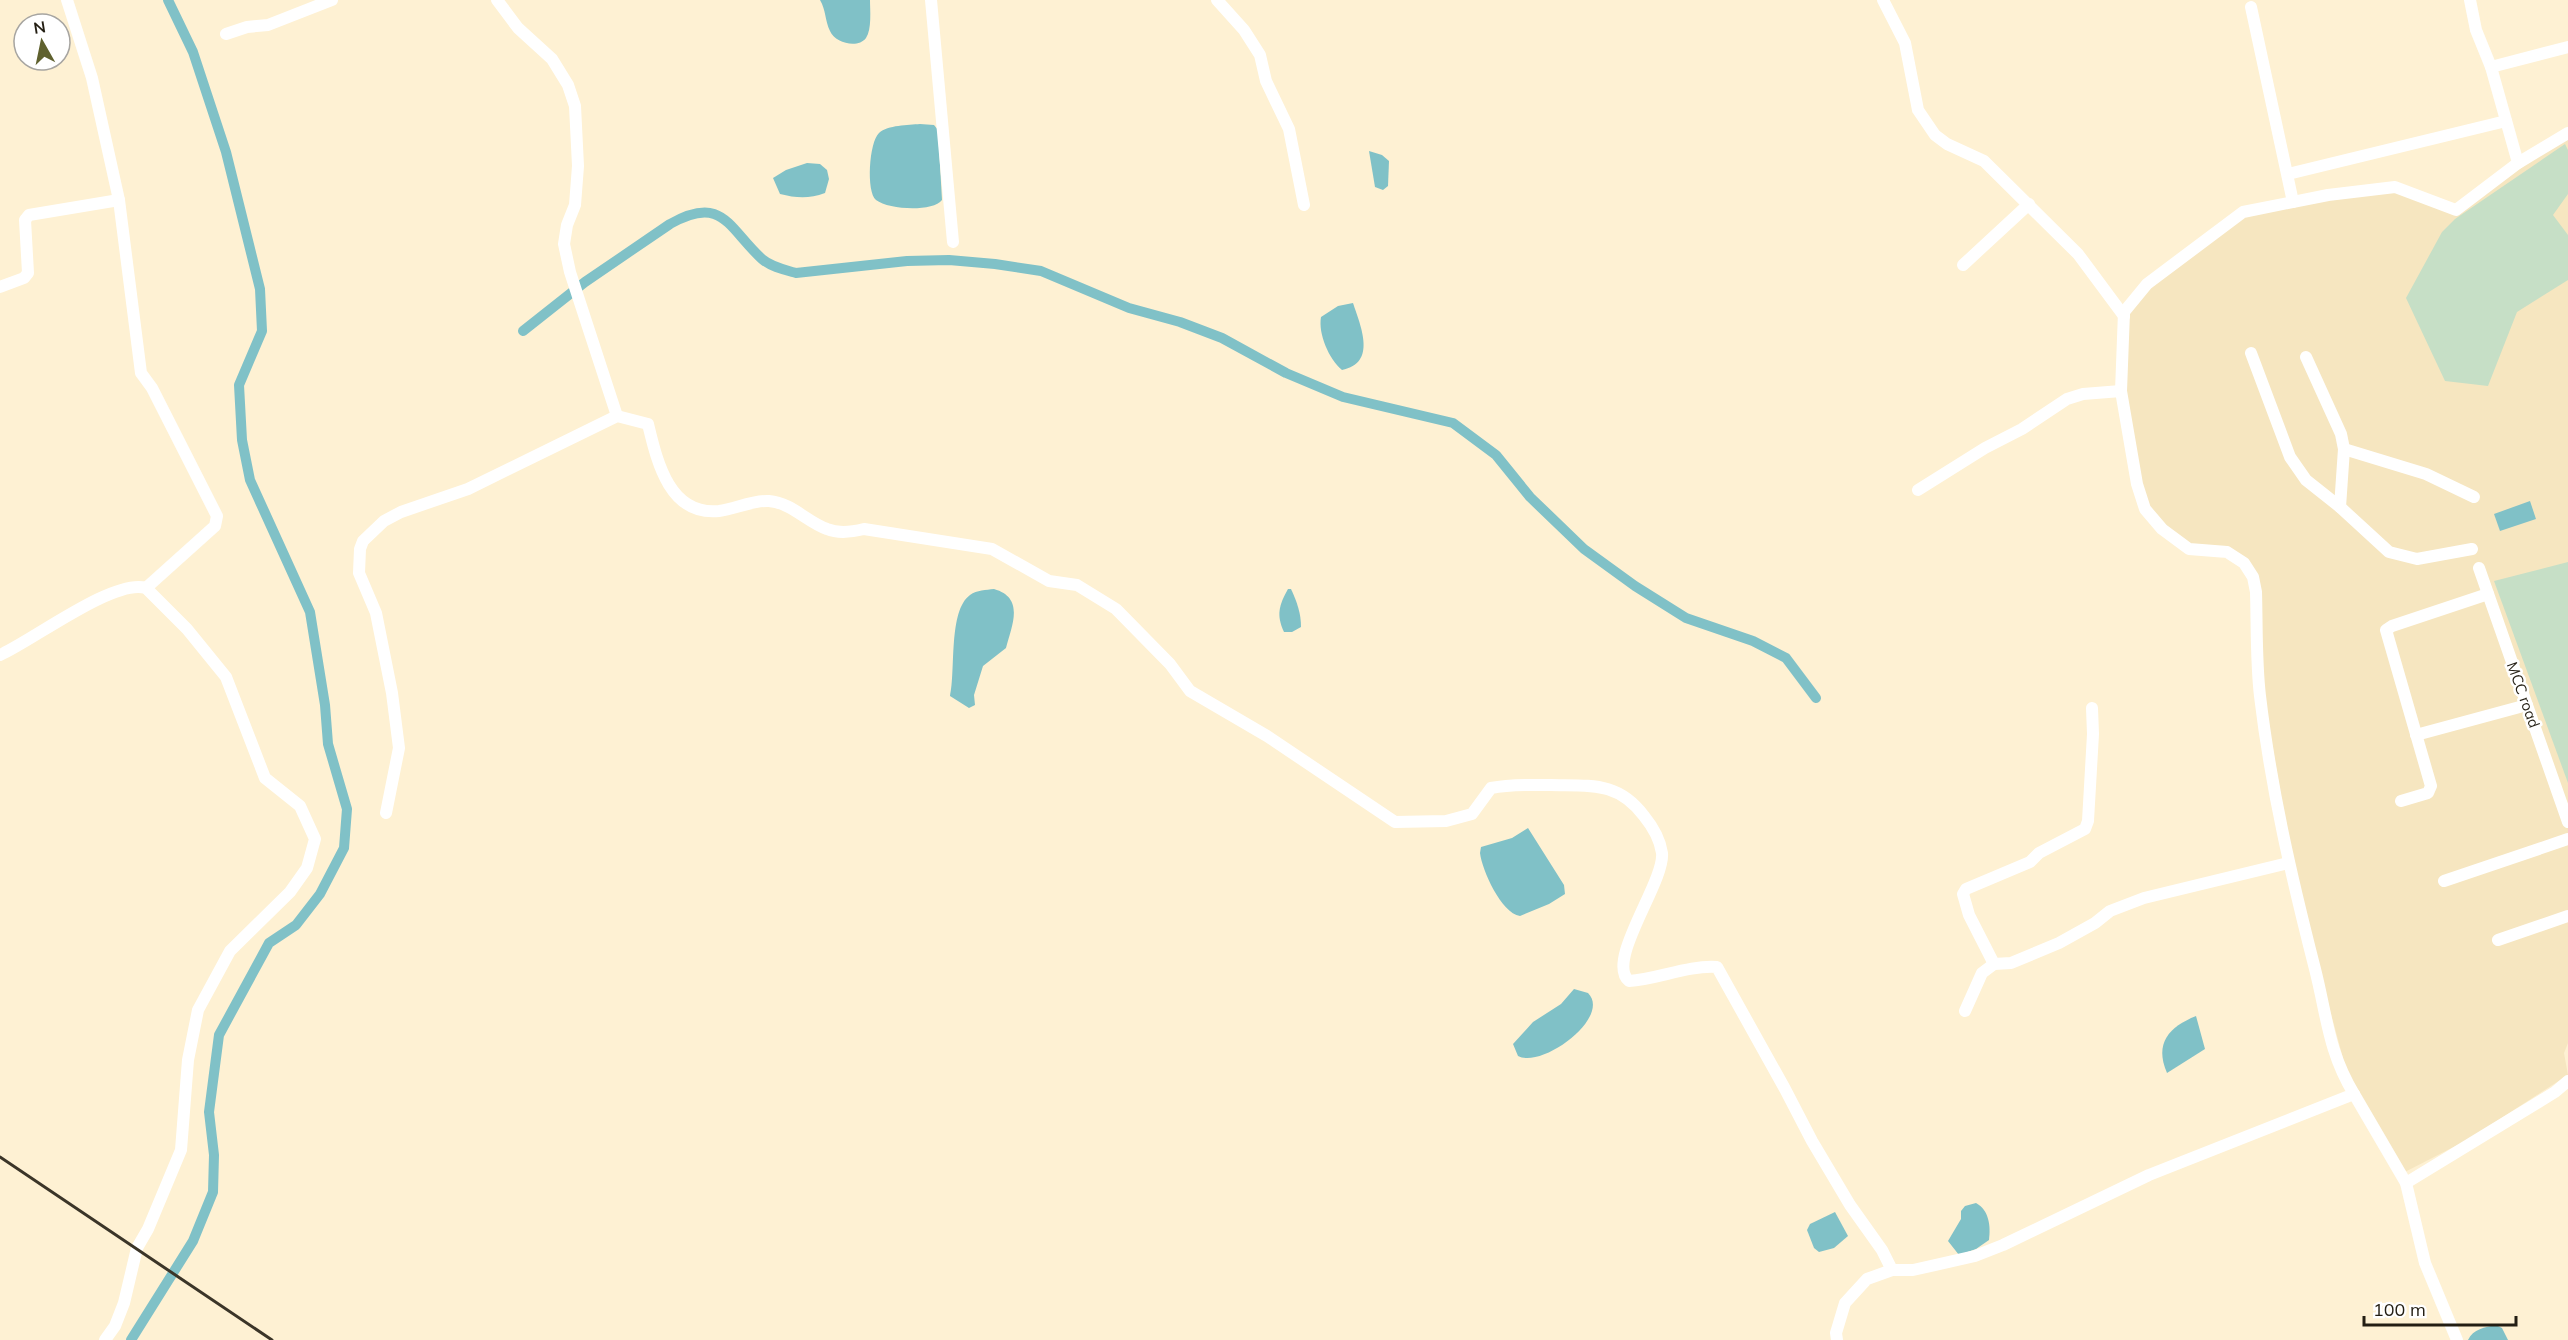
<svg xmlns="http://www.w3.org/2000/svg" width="2568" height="1340" font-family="Mulish,sans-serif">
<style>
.built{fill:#f6e6c0}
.green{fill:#c6dfc6}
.water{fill:#80c1c7}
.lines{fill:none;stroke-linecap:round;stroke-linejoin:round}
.canal{stroke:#80c1c7;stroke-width:10}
.street{stroke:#fff;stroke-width:12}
.rail{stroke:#3b3528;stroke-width:3}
.labels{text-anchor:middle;stroke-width:5;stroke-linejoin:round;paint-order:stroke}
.street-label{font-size:15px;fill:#231e13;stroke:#fff}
</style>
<rect width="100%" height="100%" fill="#fef1d3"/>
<!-- built -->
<path class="built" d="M2568,135V1043L2564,1053L2568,1075L2469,1139L2403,1173L2347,1073L2296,884L2264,696L2260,598L2245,563L2190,549L2146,509L2122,395L2125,312L2148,284L2244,214L2394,189L2458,212Z"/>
<!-- green -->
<g class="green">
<path d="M2565,144L2568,150V194L2553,215L2568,235V280L2517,312L2488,386L2445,381L2406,298L2442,232L2455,219Z"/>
<path d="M2568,562V783L2494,581Z"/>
</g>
<!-- water -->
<g class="water">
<path d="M820,0H870C870,10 872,29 866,38C858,49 835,43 830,31C825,21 826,10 820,0Z"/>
<path d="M920,124L934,125L938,130L942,200C933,212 889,210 876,200C866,192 869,142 879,133C888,125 908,125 920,124Z"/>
<path d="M1369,151L1382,155L1389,161L1388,186L1383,190L1375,187Z"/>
<path d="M807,163L820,164L827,170L829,179L825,193C809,199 796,198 780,194L773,178L786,170Z"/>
<path d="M1353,303C1361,327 1377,363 1342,370C1329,359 1318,334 1321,317L1338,306Z"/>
<path d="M2530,501L2536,519L2500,531L2494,514Z"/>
<path d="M994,589C1025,598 1012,625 1006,648L983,666L974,695L975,705L969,708L950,696C956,671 948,611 970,595C977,590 986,590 994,589Z"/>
<path d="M1288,589H1291C1297,602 1301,613 1301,627L1292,632H1284C1276,615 1279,605 1288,589Z"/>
<path d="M1528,828L1564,885L1565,894L1549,904L1520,916C1501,913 1482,870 1480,853L1481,847L1512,838Z"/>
<path d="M1574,989L1588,993C1612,1017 1542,1069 1518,1056L1513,1044L1533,1022L1561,1004Z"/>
<path d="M2196,1016L2205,1049L2167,1073C2154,1043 2169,1027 2196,1016Z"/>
<path d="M1976,1203C1989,1210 1991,1226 1989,1240L1976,1249L1959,1255L1948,1241L1961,1219V1211L1965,1206Z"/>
<path d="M1835,1212L1848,1236L1834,1248L1819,1252L1814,1248L1807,1230L1810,1224Z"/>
<path d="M2496,1325L2502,1328L2508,1340H2468C2473,1329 2485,1327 2496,1325Z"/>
</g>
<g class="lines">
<!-- canal -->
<g class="canal">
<path d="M523,331L585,282L670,224C723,194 728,228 762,259C771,267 785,270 796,273L907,261L949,260L995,264L1041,271L1129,308L1180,322L1222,338L1286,373L1343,397L1453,423L1496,455L1530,497L1584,549L1635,586L1686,618L1753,641L1786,658L1816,698"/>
<path d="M131,1340L193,1241L213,1192L214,1155L209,1112L219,1035L269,943L296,925L320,894L344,848L347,809L328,744L325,705L310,612L250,480L242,440L239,385L262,331L260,289L226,152L193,52L168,0"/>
</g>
<!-- street -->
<g class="street">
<path d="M67,0L92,78L119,200L141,373L152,388L217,516L215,526L146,588"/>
<path d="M497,0L518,28L552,59L568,85L575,106L578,166L575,205L567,225L564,244L570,272L617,416"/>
<path d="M931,0L953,242"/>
<path d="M1217,0L1244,30L1260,55L1266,81L1289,129L1304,205"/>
<path d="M1883,0L1905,43L1918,110L1935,135L1947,144L1984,161L2078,254L2124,316"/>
<path d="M2470,0L2476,30L2491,67L2518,163"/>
<path d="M2251,7L2293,202"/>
<path d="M226,34L247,27L268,25L332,0"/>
<path d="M2491,67L2568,47"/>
<path d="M2288,174L2506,121"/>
<path d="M1963,265L2029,204"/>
<path d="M0,287L24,278L28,273L25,220L29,215L119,200"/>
<path d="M2251,353L2290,457L2306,480L2340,507L2389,552L2417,559L2472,549"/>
<path d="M2306,357L2341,434L2344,449L2340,507"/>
<path d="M2344,449L2426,474L2474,497"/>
<path d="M1918,490L1985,448L2022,429L2067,399L2083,394L2121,391"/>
<path d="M2479,568L2568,822"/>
<path d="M0,655C32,641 114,578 146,588L187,629L226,677L265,778L300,806L315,839L307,868L290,892L230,951L198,1010L188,1060L181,1150L148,1229L137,1248L124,1303L115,1326L105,1340"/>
<path d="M2416,735L2527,705"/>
<path d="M2401,801L2428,793L2431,786L2386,630L2392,626L2488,594"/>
<path d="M386,813L399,748L392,693L376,613L359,573L360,549L363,541L384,521L401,512L468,489L617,416L648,424C657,461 669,516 719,511C735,509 753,500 769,501C792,503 807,522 827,529C839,534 852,532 864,529L992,549L1049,581L1077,585L1116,609L1170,664L1190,691L1267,736L1395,822L1446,821L1472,814L1491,788C1511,784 1530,785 1550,785C1590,786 1618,781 1644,816C1653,827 1660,839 1662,853C1665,882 1605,961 1629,981C1658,979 1688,965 1717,967L1785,1089L1812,1141L1850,1205L1882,1250L1892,1270"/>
<path d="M2444,881L2568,839"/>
<path d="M2498,940L2568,916"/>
<path d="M1994,964L1969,915L1963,894L1966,889L2030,862L2039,853L2085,829L2088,821L2093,734L2092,708"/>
<path d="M1965,1011L1982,973L1994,964L2011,963L2059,943L2095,923L2110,911L2144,898L2288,863"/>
<path d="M2354,1094L2406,1183L2425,1263L2457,1340"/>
<path d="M2406,1183L2555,1092L2568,1081"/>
<path d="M1837,1340L1836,1333L1845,1303L1867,1279L1892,1270H1913L1975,1256L2003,1245L2149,1175L2354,1094C2328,1051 2327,1016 2315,969C2292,879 2271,789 2260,696C2256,662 2257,626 2256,592L2253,577L2244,563L2227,552L2189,549L2162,529L2145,509L2137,484L2121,391L2124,312L2147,284L2243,212L2328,195L2395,187L2456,210L2518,163L2568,133"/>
</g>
<!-- rail -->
<path class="rail" d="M0,1157L272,1340"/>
</g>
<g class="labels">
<!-- street labels -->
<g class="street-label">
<text transform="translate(2523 695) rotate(70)" y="5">MCC road</text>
</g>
</g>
<!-- north arrow -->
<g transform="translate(42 42) rotate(351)"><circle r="28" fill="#ffffff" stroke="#a7a5a1" stroke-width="1.5"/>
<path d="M0-4.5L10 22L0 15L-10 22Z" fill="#5f612e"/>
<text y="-9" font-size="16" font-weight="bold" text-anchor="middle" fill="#231e13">N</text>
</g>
<!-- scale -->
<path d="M2364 1316v9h152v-9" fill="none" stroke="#231e13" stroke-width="3"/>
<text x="2373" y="1316" font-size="18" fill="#231e13" stroke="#ffffff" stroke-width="4.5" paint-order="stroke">100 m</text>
</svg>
